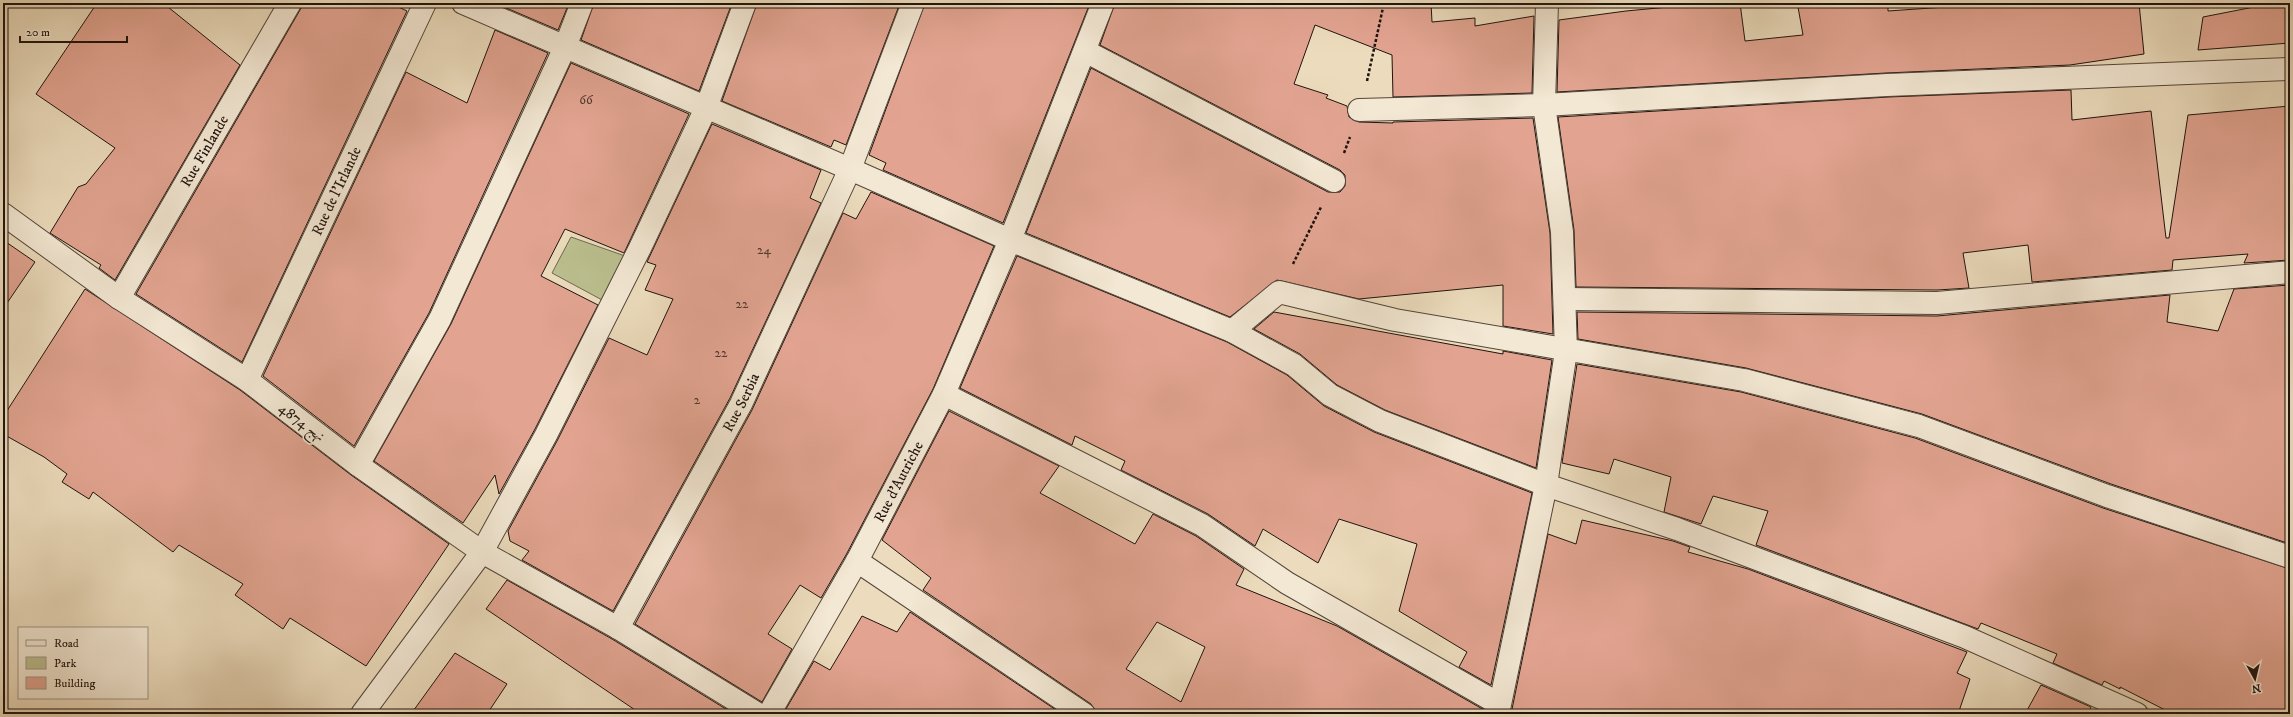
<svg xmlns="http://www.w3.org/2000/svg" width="2293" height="717" font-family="'IM FELL DW Pica',Amiri,serif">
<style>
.green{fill:#bbbf8f;stroke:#6d694e}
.building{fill:#e2a491;stroke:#1f130e;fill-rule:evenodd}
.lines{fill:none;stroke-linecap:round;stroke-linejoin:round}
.minor-casing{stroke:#52453a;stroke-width:24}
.path{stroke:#1f130e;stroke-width:2.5;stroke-dasharray:3 2;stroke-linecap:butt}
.minor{stroke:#f3e8d4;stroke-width:22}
.labels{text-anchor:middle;stroke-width:3;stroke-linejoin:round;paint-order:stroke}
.number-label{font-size:13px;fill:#50372f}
.street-label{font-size:15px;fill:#1f130e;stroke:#f3e8d4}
</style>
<rect width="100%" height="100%" fill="#ecdcbd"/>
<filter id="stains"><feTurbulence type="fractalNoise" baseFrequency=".005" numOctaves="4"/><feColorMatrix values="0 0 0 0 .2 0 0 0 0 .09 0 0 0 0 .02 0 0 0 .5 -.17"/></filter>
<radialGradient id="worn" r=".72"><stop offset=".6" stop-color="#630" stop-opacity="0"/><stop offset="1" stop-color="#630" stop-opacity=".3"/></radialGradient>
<!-- green -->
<path class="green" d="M571,237L628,257L604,301L552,273Z"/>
<!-- building -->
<g class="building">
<path d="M97,3H163L240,65L115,280L99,268L101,265L50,233L78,187L86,184L115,148L36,94Z"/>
<path d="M304,3H390L407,11L242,362L136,294Z"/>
<path d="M506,3H569L558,30L504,7Z"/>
<path d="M594,3H732L699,91L581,40Z"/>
<path d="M757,3H900L846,145L834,140L831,147L722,101Z"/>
<path d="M925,3H1090L1003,223L883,170L886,163L869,155Z"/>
<path d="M1115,3H1431L1432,22L1475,18V26L1534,16L1532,93L1393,97L1392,55L1315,25L1294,84L1328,95L1326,98L1347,106L1349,117L1359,122L1393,123V122L1533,118L1550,233L1553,334L1503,326V285L1359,299L1277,280L1230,317L1026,233L1091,68L1328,192H1340L1345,186V175L1340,170L1100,45Z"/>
<path d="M1740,3L1745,41L1803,35L1798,7H1815L1814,3H1888V11L1960,6V3H2139L2144,54L2070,65L1886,73L1557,92L1559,20L1626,11L1700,4Z"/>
<path d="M2253,3H2290V43L2198,50L2203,17L2254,7Z"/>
<path d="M495,30L548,53L429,313L354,446L263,376L406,72L467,103Z"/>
<path d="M571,63L689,114L624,253L565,229L541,276L598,305L535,429L499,494L495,475L463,523L374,461L451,324Z"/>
<path d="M2071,90L2072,120L2151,111L2166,238H2169L2188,115L2290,106V260L2244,263L2248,254L2173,260L2172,270L2032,282L2028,245L1963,253L1969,288L1937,290L1576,287L1574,230L1558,117L1888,97Z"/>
<path d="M712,124L821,170L810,198L821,203L730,398L613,611L522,560L529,551L510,541L508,531L557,441L609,338L647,355L673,299L645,290L656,265L647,262Z"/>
<path d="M871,192L994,246L933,389L846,555L821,598L800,585L768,634L792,649L762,702L635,624L752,410L843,213L856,219Z"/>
<path d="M3,240L35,262L3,309Z"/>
<path d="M1017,256L1227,342L1287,375L1324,406L1374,432L1532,493L1491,685L1459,667L1467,652L1399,611L1417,544L1339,519L1318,563L1263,529L1255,546L1208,514L1121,470L1125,461L1075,436L1072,445L960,388Z"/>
<path d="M2290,285V544L2111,484L1922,414L1746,368L1578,339L1577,312L1937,316L2170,295L2167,322L2218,331L2234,289Z"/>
<path d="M85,289L240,390L351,475L449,544L366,666L290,618L283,629L235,595L243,584L179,545L173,552L93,492L89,499L62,482L67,474L44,457L3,434V417Z"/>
<path d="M1274,312L1503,354V351L1552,360L1536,468L1385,410L1337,385L1300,354L1254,329Z"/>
<path d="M1577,364L1741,392L1915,438L2103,508L2290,569V714H2173L2120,687V689L2104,681L2102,685L2053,663L2057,654L1981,623L1978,629L1756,545L1768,511L1713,496L1701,524L1664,512L1671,477L1614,459L1609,474L1562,463Z"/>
<path d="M949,411L1059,466L1040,493L1135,544L1153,514L1196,536L1244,569L1236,585L1337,626L1486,711V714H1096L1091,704L923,590L931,578L882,540ZM1157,622L1205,647L1181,702L1126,669Z"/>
<path d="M1582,520L1673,541L1690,547L1688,552L1748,569L1967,652L1957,673L1970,679L1958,714H1511L1548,534L1576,544Z"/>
<path d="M507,580L612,639L734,714H641L486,609Z"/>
<path d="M910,612L1062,714H783L814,661L830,670L862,616L897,632Z"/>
<path d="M455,653L507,684L487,714H411Z"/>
<path d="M2041,685L2091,707L2088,714H2025Z"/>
</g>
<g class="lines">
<defs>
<g id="minor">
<path d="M463,3L850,169L1010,240L1232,331L1294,365L1330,395L1380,421L1546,485L1677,529L1965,637L2137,714"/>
<path d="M1085,51L1334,181"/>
<path d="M1359,110L1544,105L1887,85L2290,69"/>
<path d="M3,214L119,298L247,380L358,465L482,552L618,628L758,714"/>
<path id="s1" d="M119,298L290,3"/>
<path d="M1565,299L1937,303L2290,272"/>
<path d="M1232,331L1279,292L1395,320L1744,380L1919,426L2107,496L2290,557"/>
<path id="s2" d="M247,380L425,3"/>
<path d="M944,394L1202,525L1287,583L1499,704"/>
<path d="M358,465L440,319L565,47L582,3"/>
<path d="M857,561L1084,714"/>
<path id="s3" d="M618,628L741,404L850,169L913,3"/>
<path d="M362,714L482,552L546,435L640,248L706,108L745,3"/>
<path id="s4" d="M769,714L857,561L944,394L1010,240L1103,3"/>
<path d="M1498,714L1546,485L1566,351L1562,232L1544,105L1547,3"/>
</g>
</defs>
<!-- minor casing -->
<use href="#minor" class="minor-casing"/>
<!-- path -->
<g class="path">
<path d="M1367,81L1384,3"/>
<path d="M1344,153L1350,137"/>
<path d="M1293,264L1321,207"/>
</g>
<!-- minor -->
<use href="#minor" class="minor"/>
</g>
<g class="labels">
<!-- number labels -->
<g class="number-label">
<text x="586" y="104">66</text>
<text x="764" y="254">24</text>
<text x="742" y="308">22</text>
<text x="721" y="357">22</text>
<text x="697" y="404">2</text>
</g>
<!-- street labels -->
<g class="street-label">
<text dy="5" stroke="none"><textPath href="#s1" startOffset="170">Rue Finlande</textPath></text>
<text dy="5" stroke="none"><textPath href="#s2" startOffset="209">Rue de l'Irlande</textPath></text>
<text dy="5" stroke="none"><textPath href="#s3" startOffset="257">Rue Serbia</textPath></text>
<text transform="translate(302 422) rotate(37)" y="5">نهج 4874</text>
<text dy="5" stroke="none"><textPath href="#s4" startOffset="266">Rue d'Autriche</textPath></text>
</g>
</g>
<!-- margin -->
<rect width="2293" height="717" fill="none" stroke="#ecdcbd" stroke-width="16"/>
<rect x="4" y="4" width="2285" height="709" fill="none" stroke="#1f130e" stroke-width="2"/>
<rect x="8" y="8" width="2277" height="701" fill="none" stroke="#1f130e"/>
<!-- legend -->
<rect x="18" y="627" width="130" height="72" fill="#f3e8d4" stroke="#9e9385"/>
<rect x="26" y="640" width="20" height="6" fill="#f3e8d4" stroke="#9e9385"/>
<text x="54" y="647" font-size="12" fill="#1f130e">Road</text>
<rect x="26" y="657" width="20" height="12" fill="#bbbf8f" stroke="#9e9385"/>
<text x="54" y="667" font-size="12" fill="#1f130e">Park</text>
<rect x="26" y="677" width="20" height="12" fill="#e2a491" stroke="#9e9385"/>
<text x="54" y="687" font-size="12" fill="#1f130e">Building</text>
<!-- north arrow -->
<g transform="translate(2255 679) rotate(172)" stroke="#f3e8d4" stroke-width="3" paint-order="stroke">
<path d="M0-3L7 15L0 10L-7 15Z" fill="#1f130e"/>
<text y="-6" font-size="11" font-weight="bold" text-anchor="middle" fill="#1f130e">N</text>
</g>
<!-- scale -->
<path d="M20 36v6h107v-6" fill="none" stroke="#1f130e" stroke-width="2"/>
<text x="26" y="36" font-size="12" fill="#1f130e" stroke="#f3e8d4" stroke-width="3" paint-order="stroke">20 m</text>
<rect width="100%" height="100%" filter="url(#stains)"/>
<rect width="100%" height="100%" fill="url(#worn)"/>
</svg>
